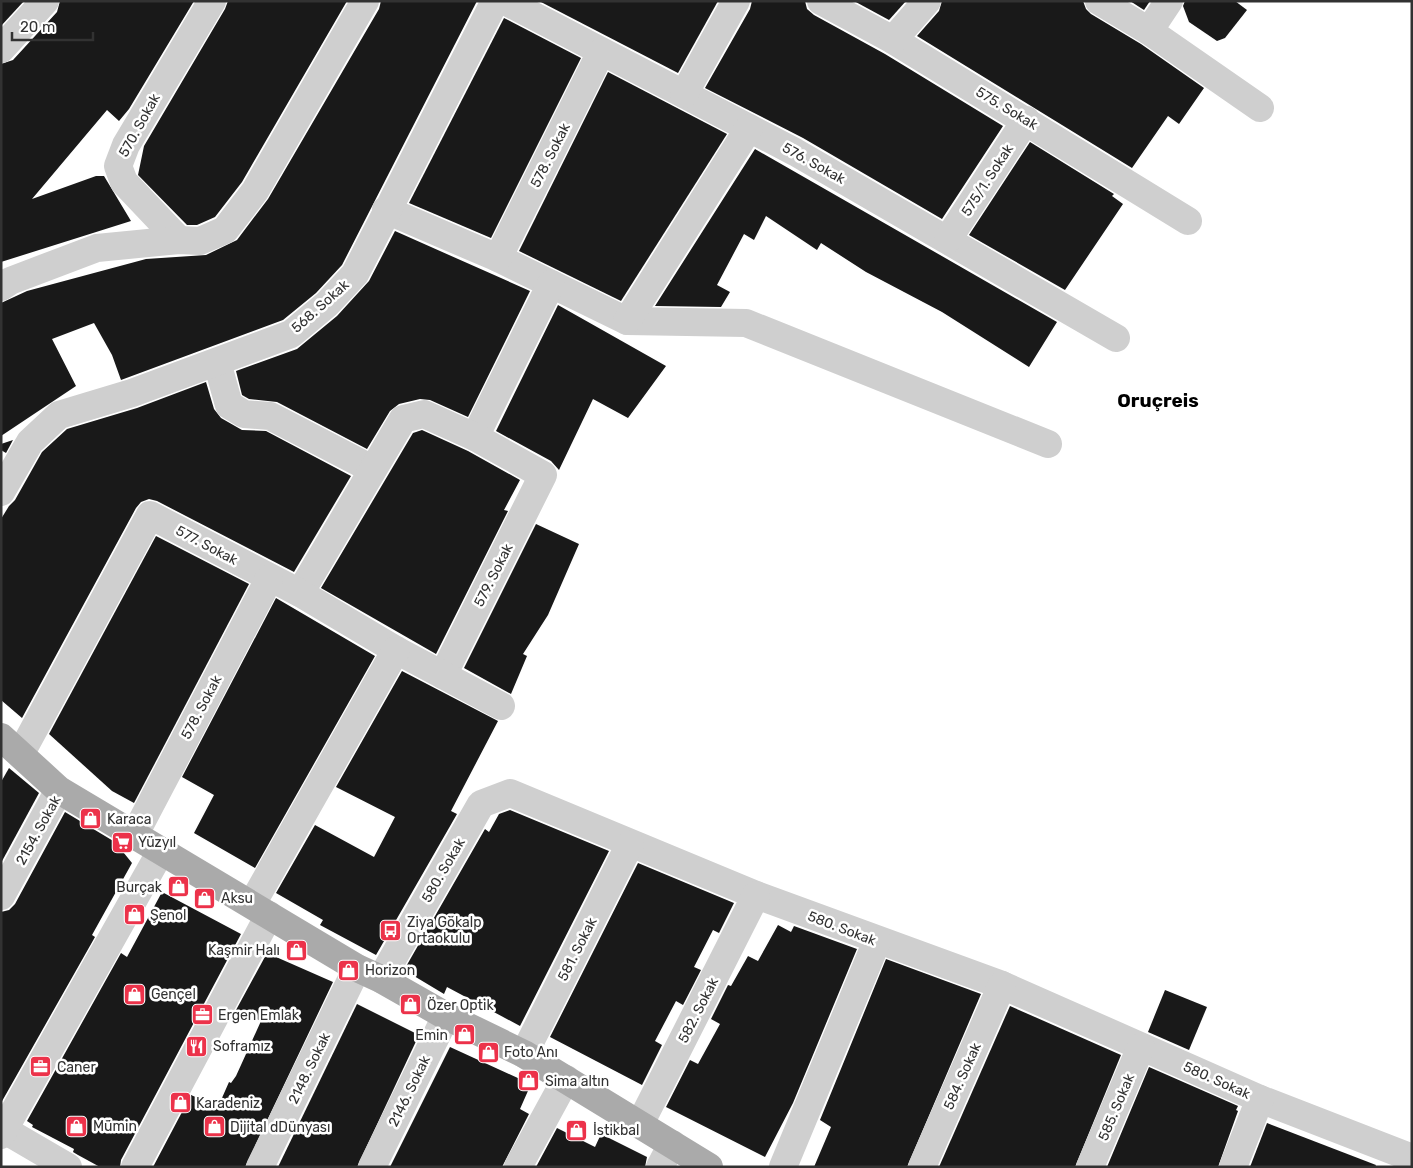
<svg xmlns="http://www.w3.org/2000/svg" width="1413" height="1168" font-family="Rubik,sans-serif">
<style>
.building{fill:#191919}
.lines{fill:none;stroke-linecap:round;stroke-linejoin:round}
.minor{stroke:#cfcfcf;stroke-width:28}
.major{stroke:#aaa;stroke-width:28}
.labels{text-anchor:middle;stroke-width:5;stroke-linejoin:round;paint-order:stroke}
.street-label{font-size:14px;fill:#323232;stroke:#fff}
.poi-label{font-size:14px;fill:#323232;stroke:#fff;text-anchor:start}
.district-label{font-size:19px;font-weight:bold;fill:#000;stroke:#fff}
</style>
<rect width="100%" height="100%" fill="#fff"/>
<!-- building -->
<g class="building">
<path d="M1,1H24L1,26Z"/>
<path d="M60,1H194L129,109L119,121L107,110L32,199L96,176H104L131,221L1,262V64L13,60L57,12Z"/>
<path d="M228,1H347L242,182L215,217L197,225H187L138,175L144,146L225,9Z"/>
<path d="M381,1H477L342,265L316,293L283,320L121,380L112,355L94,323L52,339L76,386L1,436V303L27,291L146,259L206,255L237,240L268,199L379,9Z"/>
<path d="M539,1H718L678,73Z"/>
<path d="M752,1H805L807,9L814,15L885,54L1003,126L942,219L803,138L705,88L750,9Z"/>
<path d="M854,1H906L889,20Z"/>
<path d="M942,1H1083L1086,9L1091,14L1141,44L1204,88L1179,124L1168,116L1132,168L917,36L939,11Z"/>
<path d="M1130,1H1150L1144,10Z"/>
<path d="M1185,1H1235L1247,10L1225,38L1217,41L1189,22L1183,6Z"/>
<path d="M504,18L581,58L491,238L409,203Z"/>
<path d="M608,72L727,134L621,301L519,251Z"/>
<path d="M1030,142L1114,194L1112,196L1123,204L1065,290L969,235Z"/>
<path d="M755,149L1057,322L1029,367L942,312L866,272L821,243L817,250L766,216L754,240L744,234L717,285L730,292L721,307L655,306Z"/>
<path d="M395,231L530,291L468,417L430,400L420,399L399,404L390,411L367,449L277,402L249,399L242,395L236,371L297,349L337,316L369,281Z"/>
<path d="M558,305L666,366L628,418L593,399L559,470L551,461L496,431Z"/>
<path d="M206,382L214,409L221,418L242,430L266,431L351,476L294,572L157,501L149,499L141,502L136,508L22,718L1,700V519L9,506L15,500L42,452L67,429L137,408Z"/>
<path d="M422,430L468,451L520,480L504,510L508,511L436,654L321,588L413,433Z"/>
<path d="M13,440L6,453L1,450V444Z"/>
<path d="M536,524L579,544L548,615L523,654L527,656L511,694L464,668Z"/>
<path d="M156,536L249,584L134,803L112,791L49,734Z"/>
<path d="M276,598L375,656L255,868L194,833L214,795L182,777Z"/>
<path d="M402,671L498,721L451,811L457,814L376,955L320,925L323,920L276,893L315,825L374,857L395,817L336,787Z"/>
<path d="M9,768L39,793L1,863V782Z"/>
<path d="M510,810L609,851L520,1026L447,987L444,994L404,970L485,829L489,832L499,814Z"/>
<path d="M65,812L115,842L132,863L92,935L95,937L1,1103V912L9,910L15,904Z"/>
<path d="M638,863L734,903L719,933L713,930L694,967L701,970L683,1005L676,1001L655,1041L662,1045L642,1085L550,1037Z"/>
<path d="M162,892L241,934L121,1160L120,1167H100L78,1155L73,1152L74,1149L32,1127L33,1125L27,1121L121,953L127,957Z"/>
<path d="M778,925L791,932L794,926L857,949L793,1103L765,1157L666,1107L690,1060L698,1064L720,1024L711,1019L728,985L731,986L748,956L758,961Z"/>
<path d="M267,953L333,982L245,1167H153L191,1095L218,1107L229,1082L231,1083L236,1076L261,1021L236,1010Z"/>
<path d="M886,959L981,994L907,1167H814L831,1127L820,1120Z"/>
<path d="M1165,990L1207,1007L1189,1050L1148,1032Z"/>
<path d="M357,1004L419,1035L357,1167H278Z"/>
<path d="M1010,1006L1121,1055L1075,1167H939Z"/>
<path d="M450,1047L531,1084L520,1109L529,1114L502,1167H390Z"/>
<path d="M1149,1067L1238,1106L1236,1110L1238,1111L1218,1167H1107Z"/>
<path d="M1267,1123L1376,1165L1375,1167H1250Z"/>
<path d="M557,1128L595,1147L601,1134L647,1157L645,1167H536Z"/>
</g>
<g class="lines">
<!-- minor -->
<g class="minor">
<path d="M505,1L795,152L1116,338"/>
<path d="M821,1L893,40L1188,221"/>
<path d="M1099,1L1149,31L1260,108"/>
<path d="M1149,31L1169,1"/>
<path d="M893,40L927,1"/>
<path d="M1,49L45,1"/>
<path d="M684,94L736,1"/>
<path d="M386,210L498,258L627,321L746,323L1048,444"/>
<path d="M948,239L1026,120"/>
<path d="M179,240L124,182L118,166L126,145L212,1"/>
<path d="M498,258L601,52"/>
<path d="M1,287L10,281L97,248L179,240L200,241L225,230L255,191L365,1"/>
<path d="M627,321L749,128"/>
<path d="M217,362L229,405L244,414L270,416L372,469"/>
<path d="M475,437L551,284"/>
<path d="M1,492L30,442L59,415L132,393L291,334L327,304L355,274L495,1"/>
<path d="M300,593L403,419L424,414L475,437L543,475L443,675"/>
<path d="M21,753L150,515L300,593L396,650L501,706"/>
<path d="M134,836L269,579"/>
<path d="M1,896L59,790"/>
<path d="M252,904L396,650"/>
<path d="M381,979L481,804L510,793L756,895L1002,985L1260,1099L1412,1158"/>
<path d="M524,1054L630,844"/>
<path d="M640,1124L756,895"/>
<path d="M1,1128L68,1167"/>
<path d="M1,1135L161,851"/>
<path d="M135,1167L269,915"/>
<path d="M260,1167L357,968"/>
<path d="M372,1167L446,1016"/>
<path d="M518,1167L566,1079"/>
<path d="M660,1167L672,1144"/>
<path d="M783,1167L877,941"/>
<path d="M922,1167L1002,985"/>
<path d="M1090,1167L1141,1047"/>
<path d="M1233,1167L1260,1099"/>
</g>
<!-- major -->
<path class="major" d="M1,737L59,790L357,968L381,979L446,1016L524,1054L709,1167"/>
</g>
<!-- icons -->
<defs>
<symbol id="shop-square" viewBox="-11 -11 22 22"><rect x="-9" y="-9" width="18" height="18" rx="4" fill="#ec324a" stroke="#fff"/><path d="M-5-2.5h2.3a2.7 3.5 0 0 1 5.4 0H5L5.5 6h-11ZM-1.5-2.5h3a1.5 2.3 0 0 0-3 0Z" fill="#fff"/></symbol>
<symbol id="supermarket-square" viewBox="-11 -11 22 22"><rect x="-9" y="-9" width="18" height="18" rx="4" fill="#ec324a" stroke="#fff"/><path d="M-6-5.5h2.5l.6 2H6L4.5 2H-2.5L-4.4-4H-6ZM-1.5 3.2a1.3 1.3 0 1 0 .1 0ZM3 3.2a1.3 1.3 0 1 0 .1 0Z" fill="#fff"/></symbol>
<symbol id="bus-square" viewBox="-11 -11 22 22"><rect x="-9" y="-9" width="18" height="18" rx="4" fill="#ec324a" stroke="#fff"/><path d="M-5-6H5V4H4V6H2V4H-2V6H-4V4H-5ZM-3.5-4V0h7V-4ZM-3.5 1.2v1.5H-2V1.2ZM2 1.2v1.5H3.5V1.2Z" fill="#fff"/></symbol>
<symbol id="office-square" viewBox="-11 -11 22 22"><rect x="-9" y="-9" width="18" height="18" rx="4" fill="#ec324a" stroke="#fff"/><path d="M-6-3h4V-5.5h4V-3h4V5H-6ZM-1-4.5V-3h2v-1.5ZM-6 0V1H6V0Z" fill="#fff"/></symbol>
<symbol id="restaurant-square" viewBox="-11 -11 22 22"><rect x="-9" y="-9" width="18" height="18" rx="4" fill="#ec324a" stroke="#fff"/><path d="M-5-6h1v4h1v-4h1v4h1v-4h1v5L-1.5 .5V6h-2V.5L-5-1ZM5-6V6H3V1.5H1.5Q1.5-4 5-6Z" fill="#fff"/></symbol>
</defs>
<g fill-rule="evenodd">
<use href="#shop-square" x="78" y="806" width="25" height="25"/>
<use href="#supermarket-square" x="110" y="830" width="25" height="25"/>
<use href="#shop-square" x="166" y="874" width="25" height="25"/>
<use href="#shop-square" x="192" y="886" width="25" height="25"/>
<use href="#shop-square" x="122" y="902" width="25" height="25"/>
<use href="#bus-square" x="378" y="918" width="25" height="25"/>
<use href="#shop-square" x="284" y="938" width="25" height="25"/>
<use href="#shop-square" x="336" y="958" width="25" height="25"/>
<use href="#shop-square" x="122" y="982" width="25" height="25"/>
<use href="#shop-square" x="398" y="992" width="25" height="25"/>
<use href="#office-square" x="190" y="1002" width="25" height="25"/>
<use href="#shop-square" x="452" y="1022" width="25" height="25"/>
<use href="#restaurant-square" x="184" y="1034" width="25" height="25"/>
<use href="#shop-square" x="476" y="1040" width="25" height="25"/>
<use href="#office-square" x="28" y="1054" width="25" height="25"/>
<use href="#shop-square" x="516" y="1068" width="25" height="25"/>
<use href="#shop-square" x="168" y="1090" width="25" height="25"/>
<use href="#shop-square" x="64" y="1114" width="25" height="25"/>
<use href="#shop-square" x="202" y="1114" width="25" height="25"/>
<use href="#shop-square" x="564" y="1118" width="25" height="25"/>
</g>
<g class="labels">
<!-- street labels -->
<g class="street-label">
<text transform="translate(1007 108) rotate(31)" y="5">575. Sokak</text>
<text transform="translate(139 125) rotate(-61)" y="5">570. Sokak</text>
<text transform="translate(550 155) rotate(-63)" y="5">578. Sokak</text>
<text transform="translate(814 163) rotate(29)" y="5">576. Sokak</text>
<text transform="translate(987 180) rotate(-57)" y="5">575/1. Sokak</text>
<text transform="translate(320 306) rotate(-42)" y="5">568. Sokak</text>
<text transform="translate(207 545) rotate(28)" y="5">577. Sokak</text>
<text transform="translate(493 575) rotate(-63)" y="5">579. Sokak</text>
<text transform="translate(201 707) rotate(-62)" y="5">578. Sokak</text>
<text transform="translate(38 830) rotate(-61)" y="5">2154. Sokak</text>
<text transform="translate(443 870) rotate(-60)" y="5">580. Sokak</text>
<text transform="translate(842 928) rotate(21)" y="5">580. Sokak</text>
<text transform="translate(577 949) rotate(-63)" y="5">581. Sokak</text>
<text transform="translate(698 1010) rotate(-63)" y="5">582. Sokak</text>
<text transform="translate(309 1068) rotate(-64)" y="5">2148. Sokak</text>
<text transform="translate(962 1076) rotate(-66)" y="5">584. Sokak</text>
<text transform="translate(1217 1080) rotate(24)" y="5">580. Sokak</text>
<text transform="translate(409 1091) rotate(-64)" y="5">2146. Sokak</text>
<text transform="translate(1116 1107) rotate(-67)" y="5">585. Sokak</text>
</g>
<!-- poi labels -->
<g class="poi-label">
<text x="107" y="824">Karaca</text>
<text x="138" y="847">Yüzyıl</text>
<text x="162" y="892" text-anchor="end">Burçak</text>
<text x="221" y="903">Aksu</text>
<text x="150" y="920">Şenol</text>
<text x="407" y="927">Ziya Gökalp<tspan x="407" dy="16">Ortaokulu</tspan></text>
<text x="280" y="955" text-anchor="end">Kaşmir Halı</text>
<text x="365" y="975">Horizon</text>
<text x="151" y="999">Gençel</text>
<text x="427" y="1010">Özer Optik</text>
<text x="218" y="1020">Ergen Emlak</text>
<text x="448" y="1040" text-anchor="end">Emin</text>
<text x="213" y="1051">Soframız</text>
<text x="504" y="1057">Foto Anı</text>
<text x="57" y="1072">Caner</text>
<text x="545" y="1086">Sima altın</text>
<text x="196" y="1108">Karadeniz</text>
<text x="93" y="1131">Mümin</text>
<text x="230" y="1132">Dijital dDünyası</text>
<text x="593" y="1135">İstikbal</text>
</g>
<!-- district labels -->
<g class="district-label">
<text x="1158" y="407">Oruçreis</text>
</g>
</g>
<!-- border -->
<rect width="1413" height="1168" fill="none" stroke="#323232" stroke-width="5"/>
<!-- scale -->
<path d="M12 32v8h81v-8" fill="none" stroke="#323232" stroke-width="2.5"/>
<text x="20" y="32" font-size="15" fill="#323232" stroke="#ffffff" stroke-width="4" paint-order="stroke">20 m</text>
</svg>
